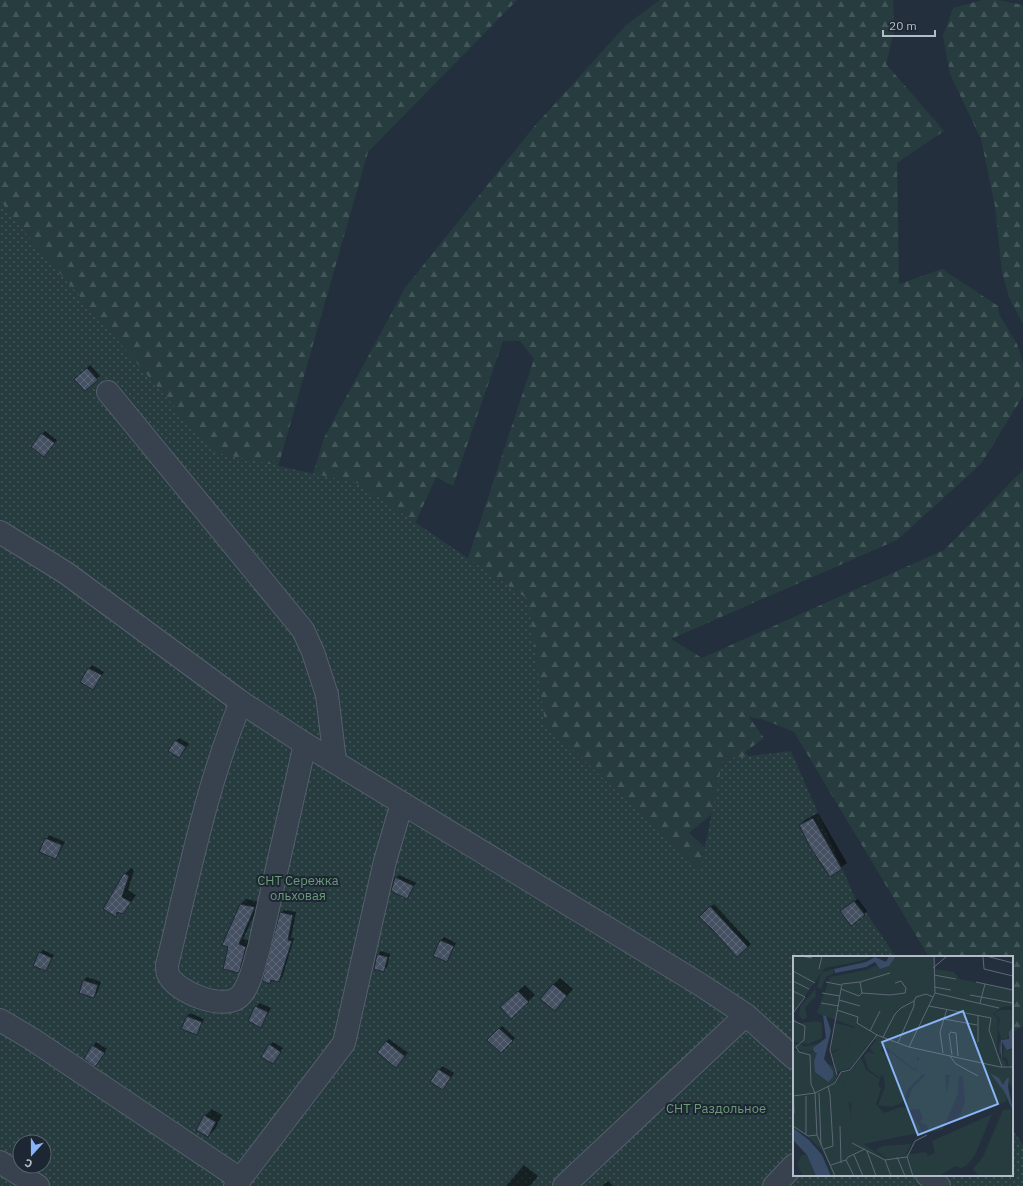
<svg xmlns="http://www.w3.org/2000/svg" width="1023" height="1186" font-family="'IBM Plex Sans',sans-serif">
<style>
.forest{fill:url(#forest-firs)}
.garden{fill:url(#garden-dots);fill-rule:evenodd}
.shadow{fill:#0007}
.building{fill:url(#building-cross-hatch);stroke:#1f2835}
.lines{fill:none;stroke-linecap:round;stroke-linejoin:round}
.minor-casing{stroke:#565f6c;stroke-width:24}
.minor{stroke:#38414e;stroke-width:22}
.labels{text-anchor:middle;stroke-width:4;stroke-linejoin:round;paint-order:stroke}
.park-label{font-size:13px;fill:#6b9a76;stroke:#1d2633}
.inset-road{fill:none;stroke:#5e6776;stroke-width:1}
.view{fill:#8ab4f8;fill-opacity:0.15;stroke:#8ab4f8;stroke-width:2}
.inset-edge{fill:none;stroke:#b4bcc9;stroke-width:2}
</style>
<defs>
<pattern id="forest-firs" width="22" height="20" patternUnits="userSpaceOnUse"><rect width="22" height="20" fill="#263c3f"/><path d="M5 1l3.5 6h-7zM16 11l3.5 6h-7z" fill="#435659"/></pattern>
<pattern id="garden-dots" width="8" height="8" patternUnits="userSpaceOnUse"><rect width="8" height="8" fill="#263c3f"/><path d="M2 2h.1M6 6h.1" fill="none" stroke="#435659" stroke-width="1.8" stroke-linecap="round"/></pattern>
<pattern id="building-cross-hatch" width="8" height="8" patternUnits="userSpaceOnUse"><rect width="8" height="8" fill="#455162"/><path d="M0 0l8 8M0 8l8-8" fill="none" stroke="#5d6877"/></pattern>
</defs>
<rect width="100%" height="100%" fill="#242f3e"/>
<!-- forest -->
<g class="forest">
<path d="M0,0H517L368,152L264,516L0,260Z"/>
<path d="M660,0H893L894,32L886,64L944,131L897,163L899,284L942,269L998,306L999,314L1017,344L1023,364V396L981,464L897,540L671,639L702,658L944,550L1023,470V1026L1012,1033V957H929L794,732L765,720L749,717L764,738L745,752L762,773L689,833L709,851L678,936L546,790L463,573L534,359L520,341H503L453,486L436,477L410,535L306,496L324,438L405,288L533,128L626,25Z"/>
<path d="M982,0H998L1023,5V324L1009,297L1002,272L995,206L981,139L950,74L943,36L953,8Z"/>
</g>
<!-- garden -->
<path class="garden" d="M0,200L17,223L213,452L357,483L528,599L545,723L700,871L723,759L791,751L856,900L849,907L858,901L896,957H794V1175H1012V1129L1023,1145V1186H0ZM20,1142H44V1166H20Z"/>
<!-- shadow -->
<g class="shadow">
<path d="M90,365L100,376L97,379L79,376Z"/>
<path d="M45,431L57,440L47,453L32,446Z"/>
<path d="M92,665L104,672L93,689L89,668Z"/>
<path d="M179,738L189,744L179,757L169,750Z"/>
<path d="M818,813L847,863L830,875L800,825L805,820Z"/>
<path d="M49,835L65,842L56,858L41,851Z"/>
<path d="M131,868L134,870L128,890L136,895L123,913L119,911L116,915L125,874Z"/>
<path d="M399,875L416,883L407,898L396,878Z"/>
<path d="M246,899L260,902L243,939L251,941L244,967L238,972L229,946L224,944L241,904Z"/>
<path d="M858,899L867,911L864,914L845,908Z"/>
<path d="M714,904L751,944L748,947L700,917Z"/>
<path d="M284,910L296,912L291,938H294L282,978L279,981L273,979L270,983L281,913Z"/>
<path d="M444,937L456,943L447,961L441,940Z"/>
<path d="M43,950L54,955L45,970L40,953Z"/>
<path d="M381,951L390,954L387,967L384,970L378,954Z"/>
<path d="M87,977L101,982L97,993L94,996L84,980Z"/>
<path d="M560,978L573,989L561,1003L553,985Z"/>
<path d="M525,985L535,995L511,1017L508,1000Z"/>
<path d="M259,1003L271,1008L261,1026L249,1021Z"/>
<path d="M190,1013L204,1019L197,1034L187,1016Z"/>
<path d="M502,1026L515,1038L501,1052L489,1040Z"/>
<path d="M389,1039L408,1053L399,1063L386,1042Z"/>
<path d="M96,1042L107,1049L98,1062L85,1058Z"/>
<path d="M273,1042L283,1048L273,1063L270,1045Z"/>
<path d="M442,1066L454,1073L443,1089L432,1082Z"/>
<path d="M212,1109L222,1115L215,1129L208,1136L205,1116Z"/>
<path d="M524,1165L538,1176L530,1186H506Z"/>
<path d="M608,1181L613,1186H602Z"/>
</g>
<!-- building -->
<g class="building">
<path d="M87,368L98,380L85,391L74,379Z"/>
<path d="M41,433L55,443L44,457L31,447Z"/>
<path d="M88,668L102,675L93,690L80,682Z"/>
<path d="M175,740L186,747L179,758L168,751Z"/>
<path d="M813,818L842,869L830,877L810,847L799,825Z"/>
<path d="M45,838L62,845L56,859L39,852Z"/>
<path d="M124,873L129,876L122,897L131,902L123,914L117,912L116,917L103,909Z"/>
<path d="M395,877L414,886L407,899L391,891Z"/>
<path d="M854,901L865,915L851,926L840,911Z"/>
<path d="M240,904L255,907L239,944L246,947L239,973L223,969L228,947L222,945Z"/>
<path d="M710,906L748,947L737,957L712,929L699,917Z"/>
<path d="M280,912L293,915L288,940L292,941L279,982L271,980L270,984L262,981Z"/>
<path d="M440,940L454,946L447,962L433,956Z"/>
<path d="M39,952L52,958L46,971L33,966Z"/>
<path d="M377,954L388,957L384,972L374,969Z"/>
<path d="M83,980L98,985L94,998L79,993Z"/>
<path d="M553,984L567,996L555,1011L540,999Z"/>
<path d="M518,991L529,1002L511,1019L500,1007Z"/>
<path d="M255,1006L268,1012L261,1028L248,1021Z"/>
<path d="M187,1016L202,1022L197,1035L181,1029Z"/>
<path d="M499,1028L513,1041L501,1053L487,1040Z"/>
<path d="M386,1041L405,1056L396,1068L377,1052Z"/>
<path d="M269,1044L281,1052L273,1064L261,1057Z"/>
<path d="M92,1045L105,1053L95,1067L84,1059Z"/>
<path d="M438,1069L451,1077L443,1090L430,1082Z"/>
<path d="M204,1115L216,1122L208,1137L196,1130Z"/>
</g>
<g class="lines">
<defs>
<g id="minor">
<path d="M108,392L303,630L313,652L327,695L335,761"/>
<path d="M0,532L66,573L241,702L305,744L701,985L746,1015L794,1058"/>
<path d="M241,702C206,786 189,876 167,965C167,967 167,971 168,974C175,992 225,1012 240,996C251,985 254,963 259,948L305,744"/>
<path d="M0,1020L32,1039L240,1179"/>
<path d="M0,1162L38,1186"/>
<path d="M927,1175L939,1186"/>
<path d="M235,1186L344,1043L385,861L402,803"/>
<path d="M564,1186L746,1015"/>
<path d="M774,1186L794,1165"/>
</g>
</defs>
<!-- minor casing -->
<use href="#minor" class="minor-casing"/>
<!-- minor -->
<use href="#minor" class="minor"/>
</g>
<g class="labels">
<!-- park labels -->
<g class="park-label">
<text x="298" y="885">СНТ Сережка<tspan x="298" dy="15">ольховая</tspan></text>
<text x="716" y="1113">СНТ Раздольное</text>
</g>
</g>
<!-- overview -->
<g transform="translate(793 956)">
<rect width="220" height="220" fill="#242f3e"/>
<path d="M42,67L62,72V78L52,96L44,94L41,97V111L38,98L47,92L38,96Z" fill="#263c3f"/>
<path d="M207,54H220V73L213,84L210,82L208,84L207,103L205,92L208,82L205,72L207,63L201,58ZM62,70L81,79L79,84L58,112L43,116L40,97L46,93L52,96L62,78L59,75ZM83,84L91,88L88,95L94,98L97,96L121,114H124L122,110L126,103L124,95L139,102L152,117L154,137L157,118H166L165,138L150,173L136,177L134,170L127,166L130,162L126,153L118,154L113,149L119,133L133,118H130L115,133L109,147L98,151L85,149L92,131L90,118L87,122L75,113L71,100L75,96L81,98L77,92ZM211,86L215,95L220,93V115L216,111L214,102L210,101ZM27,87L20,95L15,96L0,92L2,88L11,89L10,91ZM18,96L25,97L22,116L34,126L40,115L33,107L40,110L44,121L42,126L34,130L17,122ZM68,102L73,114L87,123L85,129L88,133L83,148L91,157L107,151L114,152L130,176L70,188L59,185L58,147L52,143L51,129L43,128L48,117L57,115ZM169,115L211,135L214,145L164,165L172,147ZM218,153L220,220H186L180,213L190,201L210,154ZM199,158L182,199L174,209L168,212L163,210L146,220L134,200L142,197L139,185ZM118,188L113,199L93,202L82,194L90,190ZM9,199H14L23,220H10L4,208Z" fill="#263c3f"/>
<path d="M40,13L41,17L33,21L28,33L24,31L29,16ZM22,33L23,40L12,52L14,61L10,64L6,60L7,51Z" fill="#263c3f"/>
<path d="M0,0H81L68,5L32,12L0,56ZM104,0H142L143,13L161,16L167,23L220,34V50L209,51L200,58L205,63L204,98L212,105L215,113L220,102V134L213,121L212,141L175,119L163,121L146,117L141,108L124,101L126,110L121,113L70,74L24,57L37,21L73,14ZM0,62L7,67L24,65L29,67V82L16,88L0,86ZM0,95H12L20,98L21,117L36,130L48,125L54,136L62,182L91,202L133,196L147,220H40L30,195L15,181L0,172Z" fill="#263c3f"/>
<path d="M96,0H103L96,10L87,13L82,6L73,11L42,17L41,13L73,6L82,1L93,6ZM30,59L33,60L38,75L31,103L40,115V121L35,126L22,116L21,105L24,97L21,96L20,92L33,82ZM220,71V92L214,94L209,86V104L207,94L208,84L216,83V76ZM197,117L206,122L210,129L214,122H216L215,131L220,155L211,135ZM0,172L16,184L29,199L38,220H23L14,199L0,184Z" fill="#394c67"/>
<path class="inset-road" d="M7,0L19,2M190,0L191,13L220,20M193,0L220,7M140,12L154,0M26,13L29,0M0,15L22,27M141,19L163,23M0,25L16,33M33,26L48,29M67,26L97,17M183,26L220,34M141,31L158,34M0,35L12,41L0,57M29,37L47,40M69,37L97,39L112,37L113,32L108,25L102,27M142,37L206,52M177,39L220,47M46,44L67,50M28,47L46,50M187,47L192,28M136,50L198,62L196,74L209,111M44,54L65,61L64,67L84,79M185,60V86M0,62L1,65L12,70L11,84L3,91L6,96L17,99L18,128L22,137L0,140M151,63L184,69M77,75L87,55M90,81L102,58L108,52L121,45L123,41L133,38L140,41M105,87L121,50V45M116,91L142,37L141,0M150,97L147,76L154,53M156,99L163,108L185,120M159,99L156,78L158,76L163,77L165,100M44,119L37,94L49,28L67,26L69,37L66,40L48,33M0,122L1,157M26,137L28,189M0,170L15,180L24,179L42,220M47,170L48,207M13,178V140M24,179L22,137L42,127L48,116L57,114L84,79L116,91L207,111H220M59,187L92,204L114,201L122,185L134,179M31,193L40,190L37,139L35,130M74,195L83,220M61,199L70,220M104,201L112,220M114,201L120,220M53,204L61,220M92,204L98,220M38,209L53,204L55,201L72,193"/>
<path class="view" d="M170,55L205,148L125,179L89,86Z"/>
<rect width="220" height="220" class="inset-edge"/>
</g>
<!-- north arrow -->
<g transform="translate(32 1154) rotate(201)"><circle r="19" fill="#1d2633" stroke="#59626f"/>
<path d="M0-3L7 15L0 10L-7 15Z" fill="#8ab4f8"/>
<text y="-6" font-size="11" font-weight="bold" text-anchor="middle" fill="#b4bcc9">С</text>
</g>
<!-- scale -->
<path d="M883 30v6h52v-6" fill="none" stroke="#b4bcc9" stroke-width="2"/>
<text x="889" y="30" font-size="12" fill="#b4bcc9" stroke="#1d2633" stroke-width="3" paint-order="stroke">20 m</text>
</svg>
